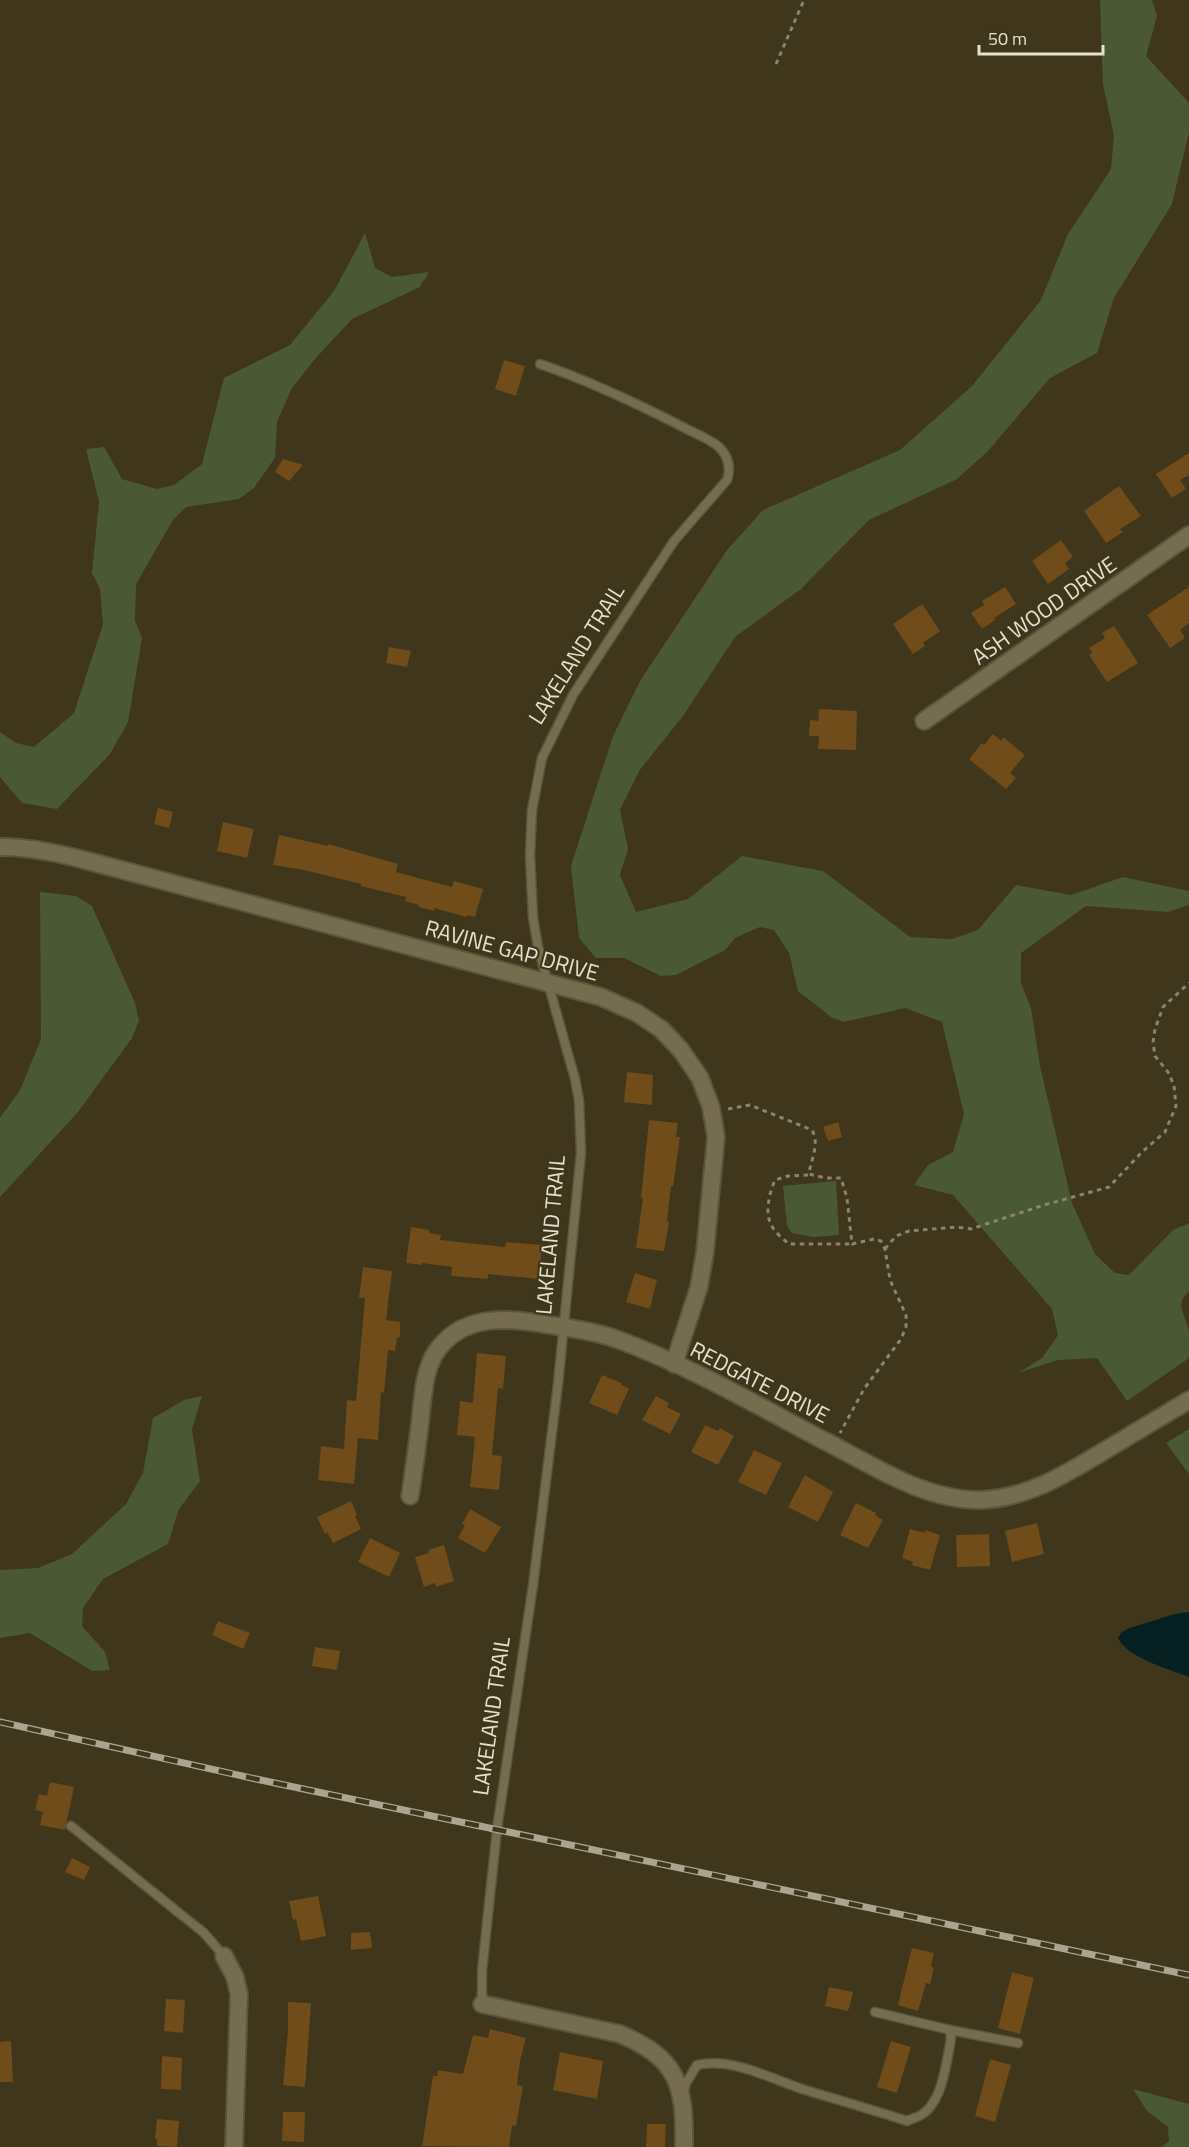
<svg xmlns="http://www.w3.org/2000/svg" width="1189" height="2147" font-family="'Titillium Web',sans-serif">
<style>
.green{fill:#4b5834}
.water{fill:#062021}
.building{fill:#6f4c19}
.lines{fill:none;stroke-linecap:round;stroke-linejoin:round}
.service-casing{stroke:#5c543c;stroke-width:11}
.minor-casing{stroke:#5c543c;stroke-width:20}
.path{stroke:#8b836d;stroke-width:3;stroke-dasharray:4.5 4.5;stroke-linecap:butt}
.service{stroke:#766c4e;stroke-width:8}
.minor{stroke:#766c4e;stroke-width:16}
.rail-casing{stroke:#aba490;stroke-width:7}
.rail{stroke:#3f361b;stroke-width:4.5;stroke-dasharray:14;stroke-linecap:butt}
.labels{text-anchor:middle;stroke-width:4.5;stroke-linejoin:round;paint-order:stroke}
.street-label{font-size:22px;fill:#e6e0d0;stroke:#3f361b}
</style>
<rect width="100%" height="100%" fill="#3f361b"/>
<!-- green -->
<g class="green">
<path d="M1100,0H1152L1157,16L1146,56L1189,103V132L1172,204L1114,298L1097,353L1050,378L988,451L957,479L869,520L801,589L735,637L683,716L639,771L620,810L628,849L620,875L636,912L688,899L742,856L823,871L910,937L952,939L978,930L1016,885L1071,895L1123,877L1189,891V905L1168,912L1086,906L1021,953V983L1031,1008L1040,1066L1072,1203L1095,1254L1115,1273L1129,1275L1173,1230L1189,1223V1291C1173,1304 1187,1317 1189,1332C1189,1340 1189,1350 1189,1358L1127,1401L1097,1358L1058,1360L1018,1373L1042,1358L1058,1335L1052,1309L953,1195L914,1185L928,1165L953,1152L964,1114L942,1022L905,1008L844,1022L831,1017L798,991L789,953L774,930L760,927L735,938L725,950L676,975L661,976L624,958H596L579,938L571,866L613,736L640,681L727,550L763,510L900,450L972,386L1041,300L1068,234L1111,169L1114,136L1103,84Z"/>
<path d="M365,233L375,268L392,277L429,272L420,287L352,319L315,359L292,388L277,422L275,458L254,488L239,499L186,507L173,520L136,584L135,621L142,638L128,722L110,754L57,809L22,803L0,777V732L16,743L34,747L74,713L103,624L100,589L92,573L99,502L86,449L104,447L122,479L157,489L174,485L202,464L224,378L290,345L334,291Z"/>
<path d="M40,892L76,896L92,906L135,1003L139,1020L132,1038L78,1112L0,1197V1118L20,1090L41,1039Z"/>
<path d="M836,1181L839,1235L813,1237L792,1233L787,1226L783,1186Z"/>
<path d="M202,1396L192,1429L200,1481L179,1509L168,1544L103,1579L83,1608L82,1626L105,1652L110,1670L92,1671L30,1633L0,1638V1570L38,1568L72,1554L126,1504L143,1473L153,1418L184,1400Z"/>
<path d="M1189,1429V1474L1166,1443Z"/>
<path d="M1133,2089L1189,2104V2147H1162L1169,2141L1168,2127L1147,2111Z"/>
</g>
<!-- water -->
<path class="water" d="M1189,1612V1677C1169,1669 1127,1658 1118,1638L1121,1633L1127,1629L1175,1614Z"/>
<!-- building -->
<g class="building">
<path d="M504,360L525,366L516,396L495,389Z"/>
<path d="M1189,453V475L1180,480L1186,489L1172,498L1156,474Z"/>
<path d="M283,459L303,465L289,481L275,472Z"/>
<path d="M1119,486L1141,516L1120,529L1123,532L1106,543L1084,511Z"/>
<path d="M1061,540L1073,557L1065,563L1069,569L1048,584L1032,561Z"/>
<path d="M1005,587L1016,604L994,618L995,620L982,629L971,613L984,605L982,601Z"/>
<path d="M1189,587V623L1180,630L1185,638L1170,648L1147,615Z"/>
<path d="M922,604L940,631L923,643L925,646L913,654L893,624Z"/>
<path d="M1114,626L1138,663L1107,682L1089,655L1092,653L1089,648L1105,638L1102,633Z"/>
<path d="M389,647L411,651L407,667L386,663Z"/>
<path d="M819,709L857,711L856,750L818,749L819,736H809L810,720L818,721Z"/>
<path d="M993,734L1001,741L1003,737L1025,755L1010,773L1016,778L1006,789L969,759L982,743L984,745Z"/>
<path d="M158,808L173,812L169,828L154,824Z"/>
<path d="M223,822L254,829L247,858L217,851Z"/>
<path d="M279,835L328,846V844L398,864L396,872L452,887L454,881L483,889L475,917L467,915L466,917L434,908V911L419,907V905L405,901L406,897L361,886V884L304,870L273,865Z"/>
<path d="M627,1072L653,1075L652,1105L624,1102Z"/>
<path d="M649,1120L678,1123L676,1137H680L673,1186H671L667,1221L669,1222L664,1251L636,1248L643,1198H641Z"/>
<path d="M838,1122L842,1137L828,1141L823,1127Z"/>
<path d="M411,1227L429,1230V1233L441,1235L440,1240L505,1247L506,1242L542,1245L539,1279L488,1274V1279L451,1276L452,1267L422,1263V1265L406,1263Z"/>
<path d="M363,1267L392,1271L386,1320L400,1322V1337L397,1338L395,1351L388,1350L384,1393L381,1392L378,1440L358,1438L354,1484L318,1480L321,1446L344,1449L347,1400L356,1401L365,1298H359Z"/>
<path d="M635,1273L657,1280L650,1309L626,1302Z"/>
<path d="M477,1353L506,1356L503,1389L498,1388L492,1455L502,1456L499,1490L470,1487L475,1437L457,1435L460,1401L473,1403Z"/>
<path d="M602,1375L622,1383L621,1385L629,1389L617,1415L589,1403Z"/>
<path d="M656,1396L669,1403L667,1407L681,1414L670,1434L642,1420Z"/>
<path d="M705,1425L718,1431L720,1428L734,1436L718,1465L691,1452Z"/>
<path d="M754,1450L782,1463L766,1495L738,1482Z"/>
<path d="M805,1475L833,1492L818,1522L788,1507Z"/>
<path d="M351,1501L357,1515L355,1516L361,1529L333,1543L327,1532L325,1534L317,1517Z"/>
<path d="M856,1503L876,1513L875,1515L883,1520L868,1548L840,1535Z"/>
<path d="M470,1509L501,1527L485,1553L458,1538L465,1525L462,1524Z"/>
<path d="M1037,1523L1044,1554L1012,1562L1005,1531Z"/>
<path d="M910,1529L925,1533V1530L940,1535L930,1570L912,1565L913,1562L902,1558Z"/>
<path d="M989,1534L990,1566L957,1567L956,1535Z"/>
<path d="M370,1538L400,1553L389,1577L358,1562Z"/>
<path d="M444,1545L454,1581L436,1587L435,1583L424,1587L415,1557L429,1553L428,1550Z"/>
<path d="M218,1621L250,1633L243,1649L212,1635Z"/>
<path d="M315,1647L340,1651L337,1670L312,1666Z"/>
<path d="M50,1782L74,1787L65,1830L40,1825L43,1812L35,1810L39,1794L47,1796Z"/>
<path d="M72,1858L90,1867L84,1880L65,1872Z"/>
<path d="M318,1896L326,1936L301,1941L296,1919L293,1920L289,1901Z"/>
<path d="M370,1932L372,1948L351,1950V1933Z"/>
<path d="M912,1948L934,1953L931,1966L934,1968L930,1984L926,1983L918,2011L898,2005Z"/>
<path d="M1012,1972L1034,1978L1020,2034L998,2028Z"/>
<path d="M829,1987L853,1992L848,2011L825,2006Z"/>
<path d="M166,1999L185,2000L183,2033L164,2031Z"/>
<path d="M288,2002L311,2003L305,2087L283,2085L288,2031Z"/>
<path d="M490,2029L526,2038L520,2061L517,2085L523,2086L519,2108L516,2126L512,2125L509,2147L422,2146L433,2076H437L438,2070L463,2074L473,2035L488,2038Z"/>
<path d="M11,2041L13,2082H0V2042Z"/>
<path d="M891,2041L911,2047L897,2093L877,2087Z"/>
<path d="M560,2052L603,2061L597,2099L553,2090Z"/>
<path d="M162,2056L182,2058L181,2090L161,2089Z"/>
<path d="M990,2059L1011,2065L995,2122L975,2116Z"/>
<path d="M283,2112H305L304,2142L282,2141Z"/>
<path d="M157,2119L179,2121L177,2147L157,2146V2139H155Z"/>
<path d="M647,2124H666L665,2147H646Z"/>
</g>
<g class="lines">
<defs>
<g id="service">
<path d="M71,1826L204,1933L224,1956"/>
<path d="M482,2004V1971L497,1829L533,1585L558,1384L581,1153L579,1100L575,1079L538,947L533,917L530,855L532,810L542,758L573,695L674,541L727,480C731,468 729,457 719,447C710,439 694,433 683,427C636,403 590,381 540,364"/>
<path d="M950,2030L1018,2043"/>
<path d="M683,2093L686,2083L697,2065C733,2057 771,2079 805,2090C839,2100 873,2110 907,2121C913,2118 919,2117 924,2113C943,2099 947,2060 951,2038L950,2030L875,2012"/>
</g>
<g id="minor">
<path d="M924,721L1189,535"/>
<path d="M0,847C32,847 62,854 92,862L601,997L637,1013L661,1029L681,1050L700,1078L711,1107L716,1137L705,1252L699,1287L674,1364"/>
<path d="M410,1496C414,1471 417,1447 420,1423C423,1400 423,1372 436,1352C461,1315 504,1317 543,1324C568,1328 595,1331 619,1340C689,1366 755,1404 821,1439C871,1464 922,1500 979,1500C1028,1499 1069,1472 1109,1448C1136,1432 1162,1416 1189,1400"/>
<path d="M224,1956L235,1977L239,1994L234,2147"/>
<path d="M482,2004L620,2034C679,2059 685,2086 684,2147"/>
</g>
</defs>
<!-- service casing -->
<use href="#service" class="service-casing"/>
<!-- minor casing -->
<use href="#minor" class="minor-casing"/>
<!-- path -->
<g class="path">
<path d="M776,64L804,0"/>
<path d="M728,1109L750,1105L812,1130C820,1145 811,1158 809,1174L826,1178H841L847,1198L852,1244L874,1239L881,1241L885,1249L890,1280L906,1315V1327L901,1339L864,1389L840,1433"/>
<path d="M808,1175L788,1176L775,1180C770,1191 765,1210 770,1222C773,1231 782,1238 789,1244H852"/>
<path d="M885,1249L896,1236L909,1231L957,1227L971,1229L1044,1205L1109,1187L1142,1152L1165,1132L1176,1106L1174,1085L1168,1072L1155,1056L1153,1042L1155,1029L1163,1007L1189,983"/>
</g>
<!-- service -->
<use href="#service" class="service"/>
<!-- minor -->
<use href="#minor" class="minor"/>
<defs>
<path id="rail" d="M0,1722L256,1779L1189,1975"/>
</defs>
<!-- rail casing -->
<use href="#rail" class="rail-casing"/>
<!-- rail -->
<use href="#rail" class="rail"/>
</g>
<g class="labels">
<!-- street labels -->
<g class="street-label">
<text transform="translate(1044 610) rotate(-35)" y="8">ASH WOOD DRIVE</text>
<text transform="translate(576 654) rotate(-58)" y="8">LAKELAND TRAIL</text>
<text transform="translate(512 950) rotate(15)" y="8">RAVINE GAP DRIVE</text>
<text transform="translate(550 1235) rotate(-85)" y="8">LAKELAND TRAIL</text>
<text transform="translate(760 1382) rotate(27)" y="8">REDGATE DRIVE</text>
<text transform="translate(491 1716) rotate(-82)" y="8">LAKELAND TRAIL</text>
</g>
</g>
<!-- scale -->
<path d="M979 45v9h124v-9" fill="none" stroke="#e6e0d0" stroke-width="3"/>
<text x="988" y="45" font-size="18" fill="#e6e0d0" stroke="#3f361b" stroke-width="4.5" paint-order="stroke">50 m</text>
</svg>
